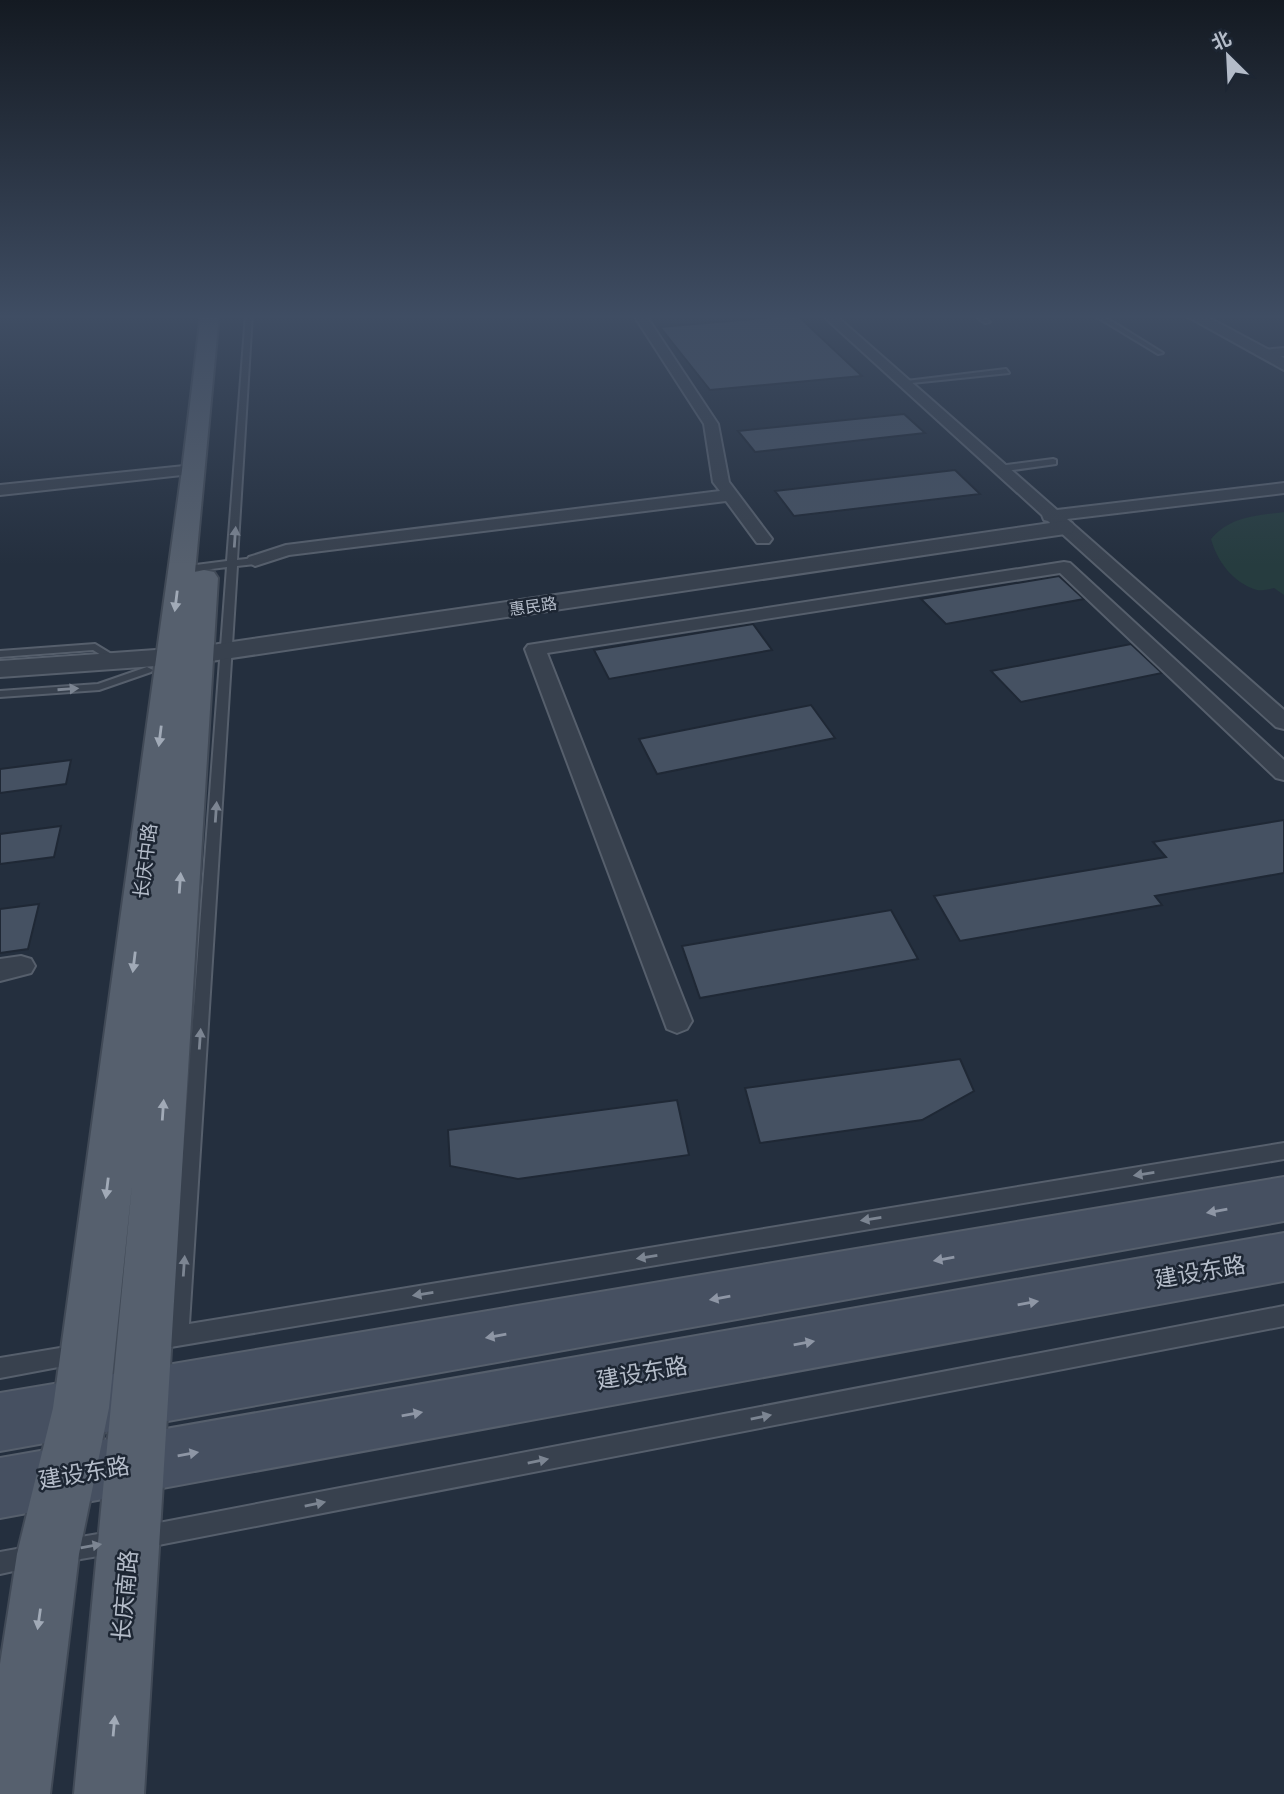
<svg xmlns="http://www.w3.org/2000/svg" width="1284" height="1794" font-family="Barlow,'Noto Sans SC',sans-serif">
<style>
.green{fill:#263c3f}
.building{fill:#455162;stroke:#1f2835;stroke-width:2}
.lines{fill:none;stroke-linecap:round;stroke-linejoin:round}
.service-casing{stroke:#565f6c;stroke-width:4}
.minor-casing{stroke:#565f6c;stroke-width:4}
.tertiary-casing{stroke:#565f6c;stroke-width:4}
.secondary-casing{stroke:#565f6c;stroke-width:4}
.primary-casing{stroke:#414a57;stroke-width:4}
.service{fill:#38414e;fill-rule:evenodd}
.minor{fill:#38414e;fill-rule:evenodd}
.tertiary{fill:#38414e;fill-rule:evenodd}
.secondary{fill:#465061;fill-rule:evenodd}
.primary{fill:#56606e;fill-rule:evenodd}
.oneway{fill:#7c8592}
.oneway2{fill:#a1aab7}
.oneway3{fill:#8e96a5}
.labels{text-anchor:middle;stroke-width:5;stroke-linejoin:round;paint-order:stroke}
.far-street-label{font-size:16px;fill:#b4bcc9;stroke:#1d2633}
.street-label{font-size:19px;fill:#b4bcc9;stroke:#1d2633}
.near-street-label{font-size:23px;fill:#b4bcc9;stroke:#1d2633}
</style>
<rect width="100%" height="100%" fill="#242f3e"/>
<!-- green -->
<path class="green" d="M1284,512V595L1274,588C1269,589 1261,591 1257,590C1233,583 1217,561 1211,539C1231,516 1255,516 1284,512Z"/>
<!-- building -->
<g class="building">
<path d="M797,315L862,376L710,390L660,327Z"/>
<path d="M904,414L925,433L755,452L738,431Z"/>
<path d="M955,470L980,494L794,516L775,491Z"/>
<path d="M1059,576L1084,599L946,624L921,599Z"/>
<path d="M753,624L772,650L609,679L594,650Z"/>
<path d="M1131,644L1162,673L1021,702L991,671Z"/>
<path d="M811,705L835,738L657,774L639,739Z"/>
<path d="M71,760L66,784L0,793V769Z"/>
<path d="M1284,820V873L1155,896L1162,905L960,941L934,896L1166,857L1153,842Z"/>
<path d="M61,826L54,857L0,864V834Z"/>
<path d="M39,904L28,949L0,953V909Z"/>
<path d="M891,910L918,959L700,998L682,946Z"/>
<path d="M960,1059L974,1091L922,1120L760,1143L745,1088Z"/>
<path d="M677,1100L689,1155L518,1179L450,1166L448,1130Z"/>
</g>
<g class="lines">
<defs>
<g id="service">
<path d="M246,314H252L237,560L255,558L260,561L255,564L237,566L189,1324L1284,1143V1159L153,1350L146,1347L143,1340L146,1333L170,1327L227,567L180,573L175,570L180,567L227,561Z"/>
<path d="M972,314H979L990,322L985,323Z"/>
<path d="M1092,314H1100L1163,353L1158,354Z"/>
<path d="M1006,369L1009,373L902,384L898,382Z"/>
<path d="M1053,459L1056,460V464L999,472L995,469L999,466Z"/>
<path d="M95,644L123,661L118,664L114,663L93,650L0,657V651Z"/>
<path d="M147,667L153,670L151,672L99,690L0,697V691L98,684Z"/>
<path d="M1284,1306V1326L143,1548L135,1545L132,1537L135,1529L143,1526Z"/>
<path d="M78,1345L85,1348L88,1355L85,1362L0,1378V1358Z"/>
<path d="M116,1531L124,1534L127,1542L124,1550L116,1553L63,1562L55,1559L52,1551L55,1543L63,1540Z"/>
<path d="M33,1546L41,1549L44,1557L41,1565L0,1574V1552Z"/>
</g>
<g id="minor">
<path d="M633,314H645L718,424L729,482L772,539L769,543H757L726,501L289,555L255,566L246,561L249,557L286,545L720,491L713,482L704,424Z"/>
<path d="M821,314H834L1057,510L1284,483V493L1067,519L1284,710V729L1276,727L1048,521L1044,520L1042,515Z"/>
<path d="M1284,348V356L1263,358L1256,354L1263,350Z"/>
<path d="M194,465L202,470L200,473L0,495V485Z"/>
<path d="M1064,562L1070,563L1284,760V780L1276,778L1060,573L547,653L692,1021L687,1029L677,1033L667,1029L525,649L528,645Z"/>
<path d="M21,956L31,959L35,966L31,973L0,981V959Z"/>
</g>
<g id="tertiary">
<path d="M1183,314H1202L1284,358V370Z"/>
<path d="M1064,521L1072,523L1075,528L1072,533L198,663L0,677V661L198,647Z"/>
</g>
<g id="secondary">
<path d="M1284,1177V1221L0,1451V1393Z"/>
<path d="M1284,1233V1281L0,1518V1458Z"/>
</g>
<path id="primary" d="M201,314H219L195,572L204,570L214,572L218,578L144,1794H74L132,1185L109,1408L79,1554L50,1794H0V1664L17,1554L53,1408L182,470Z"/>
</defs>
<!-- service casing -->
<use href="#service" class="service-casing"/>
<!-- minor casing -->
<use href="#minor" class="minor-casing"/>
<!-- tertiary casing -->
<use href="#tertiary" class="tertiary-casing"/>
<!-- secondary casing -->
<use href="#secondary" class="secondary-casing"/>
<!-- primary casing -->
<use href="#primary" class="primary-casing"/>
<!-- service -->
<use href="#service" class="service"/>
<!-- minor -->
<use href="#minor" class="minor"/>
<!-- tertiary -->
<use href="#tertiary" class="tertiary"/>
<!-- secondary -->
<use href="#secondary" class="secondary"/>
<!-- primary -->
<use href="#primary" class="primary"/>
</g>
<!-- one-way arrows -->
<defs><path id="oneway-solid" d="M-6-.8H1V-3.2L6.5 0L1 3.2V.8H-6Z" transform="scale(1.75)"/></defs>
<g class="oneway">
<use href="#oneway-solid" transform="translate(235 537) rotate(-86)"/>
<use href="#oneway-solid" transform="translate(68 689) rotate(-4)"/>
<use href="#oneway-solid" transform="translate(216 812) rotate(-86)"/>
<use href="#oneway-solid" transform="translate(200 1039) rotate(-86)"/>
<use href="#oneway-solid" transform="translate(1144 1174) rotate(171)"/>
<use href="#oneway-solid" transform="translate(871 1219) rotate(171)"/>
<use href="#oneway-solid" transform="translate(647 1257) rotate(171)"/>
<use href="#oneway-solid" transform="translate(184 1266) rotate(-86)"/>
<use href="#oneway-solid" transform="translate(423 1294) rotate(171)"/>
<use href="#oneway-solid" transform="translate(761 1417) rotate(-11)"/>
<use href="#oneway-solid" transform="translate(538 1461) rotate(-11)"/>
<use href="#oneway-solid" transform="translate(315 1504) rotate(-11)"/>
<use href="#oneway-solid" transform="translate(91 1546) rotate(-10)"/>
</g>
<g class="oneway2">
<use href="#oneway-solid" transform="translate(176 601) rotate(97)"/>
<use href="#oneway-solid" transform="translate(160 736) rotate(97)"/>
<use href="#oneway-solid" transform="translate(180 883) rotate(-86)"/>
<use href="#oneway-solid" transform="translate(134 962) rotate(97)"/>
<use href="#oneway-solid" transform="translate(163 1110) rotate(-86)"/>
<use href="#oneway-solid" transform="translate(107 1188) rotate(97)"/>
<use href="#oneway-solid" transform="translate(39 1619) rotate(98)"/>
<use href="#oneway-solid" transform="translate(114 1726) rotate(-85)"/>
</g>
<g class="oneway3">
<use href="#oneway-solid" transform="translate(1217 1211) rotate(170)"/>
<use href="#oneway-solid" transform="translate(944 1259) rotate(170)"/>
<use href="#oneway-solid" transform="translate(720 1298) rotate(170)"/>
<use href="#oneway-solid" transform="translate(1028 1303) rotate(-10)"/>
<use href="#oneway-solid" transform="translate(496 1336) rotate(170)"/>
<use href="#oneway-solid" transform="translate(804 1343) rotate(-10)"/>
<use href="#oneway-solid" transform="translate(412 1414) rotate(-10)"/>
<use href="#oneway-solid" transform="translate(188 1454) rotate(-10)"/>
</g>
<!-- sky -->
<linearGradient id="sky" x2="0" y2="1"><stop stop-color="#141a22"/><stop offset="0.56" stop-color="#3f4d63"/><stop offset="1" stop-color="#3f4d63" stop-opacity="0"/></linearGradient>
<rect width="1284" height="565" fill="url(#sky)"/>
<g class="labels">
<!-- far-street labels -->
<g class="far-street-label">
<text transform="translate(533 606) rotate(-8)" y="6">惠民路</text>
</g>
<!-- street labels -->
<g class="street-label">
<text transform="translate(145 861) rotate(-83)" y="7">长庆中路</text>
</g>
<!-- near-street labels -->
<g class="near-street-label">
<text transform="translate(1200 1272) rotate(-10)" y="8">建设东路</text>
<text transform="translate(642 1373) rotate(-10)" y="8">建设东路</text>
<text transform="translate(84 1473) rotate(-10)" y="8">建设东路</text>
<text transform="translate(125 1596) rotate(-85)" y="8">长庆南路</text>
</g>
</g>
<!-- north arrow -->
<g transform="translate(1228 56) rotate(336)" stroke="#1d2633" stroke-width="5" paint-order="stroke">
<path d="M0-5L12 26L0 18L-12 26Z" fill="#b4bcc9"/>
<text y="-10" font-size="19" font-weight="bold" text-anchor="middle" fill="#b4bcc9">北</text>
</g>
</svg>
